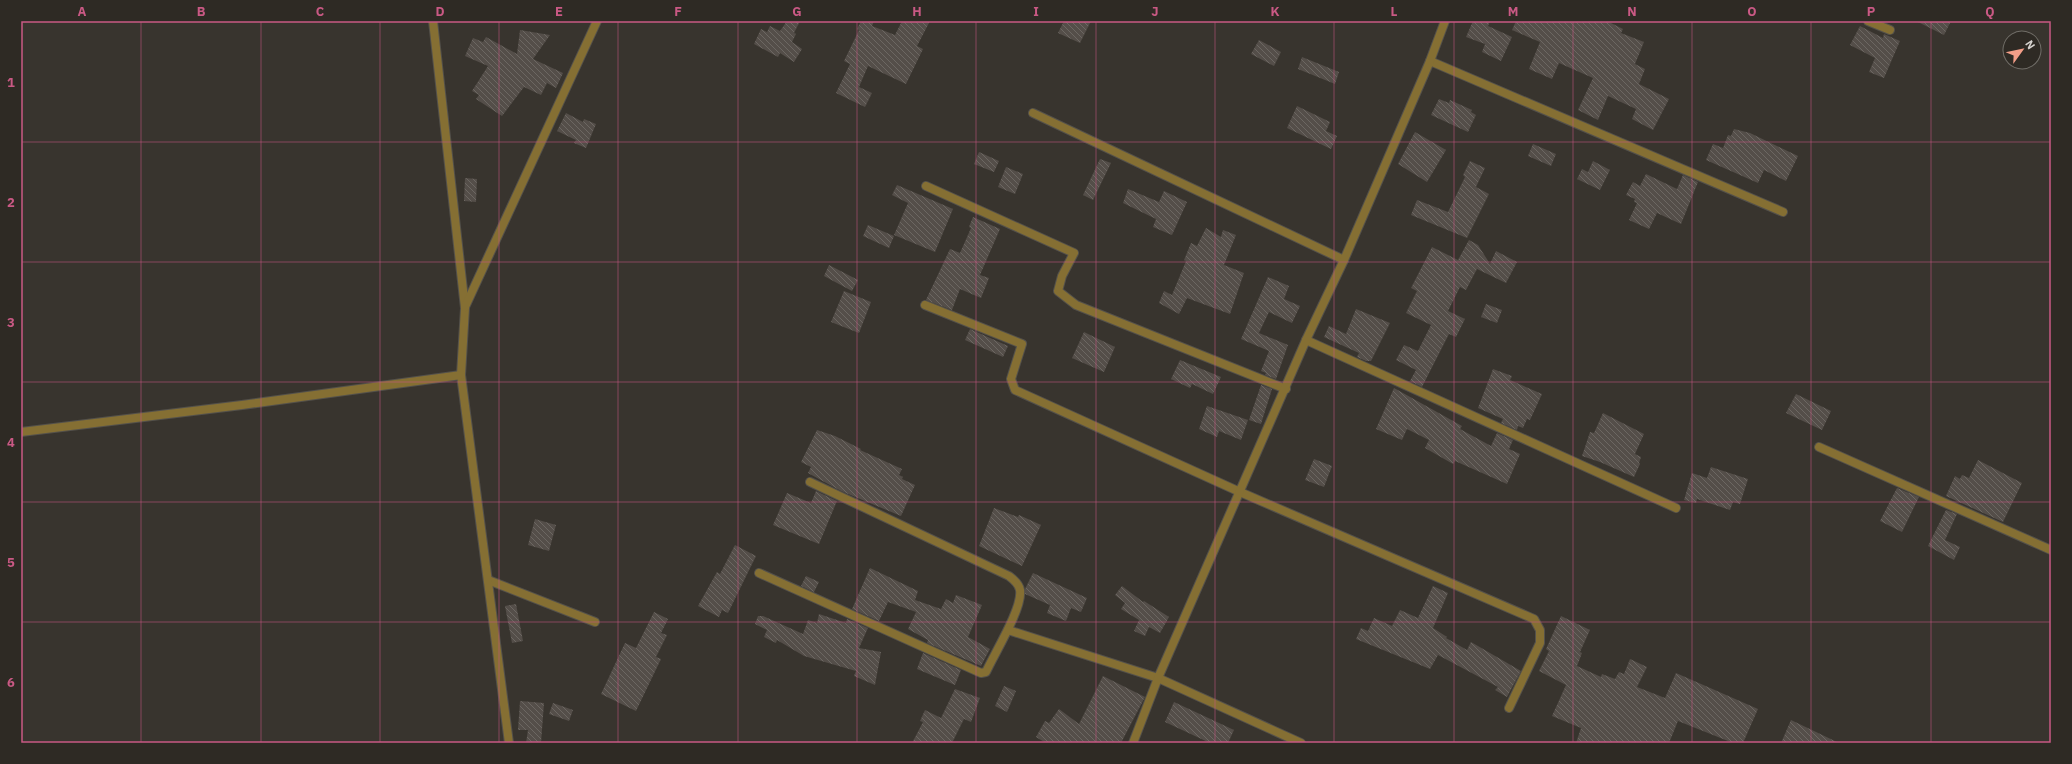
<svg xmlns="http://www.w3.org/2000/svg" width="2072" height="764" font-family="'IBM Plex Sans',sans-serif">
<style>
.building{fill:url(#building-back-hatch)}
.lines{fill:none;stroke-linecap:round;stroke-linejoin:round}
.lane-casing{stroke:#54514b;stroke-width:10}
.street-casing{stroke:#54514b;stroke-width:10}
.lane{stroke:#856f33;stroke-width:8}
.street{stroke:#856f33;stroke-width:8}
.grid{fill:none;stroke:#c95984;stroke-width:1;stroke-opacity:0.55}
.neatline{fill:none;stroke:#c95984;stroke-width:1.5}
.grid-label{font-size:13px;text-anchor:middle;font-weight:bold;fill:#c95984}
</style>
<defs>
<pattern id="building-back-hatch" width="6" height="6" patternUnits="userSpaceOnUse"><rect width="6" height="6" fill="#544e49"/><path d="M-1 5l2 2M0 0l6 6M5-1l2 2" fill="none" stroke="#6c6762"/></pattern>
</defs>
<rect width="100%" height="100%" fill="#38342e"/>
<!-- building -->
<g class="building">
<path d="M787,21H800L794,33L796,34L792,42L802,49L794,62L780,53L778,57L754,44L761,29L767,32L770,26L780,31Z"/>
<path d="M861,21H874L872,26L895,35L902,21H930L917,46L923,49L906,84L868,66L859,87L872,93L865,107L836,93L850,64L844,61L859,30L857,29Z"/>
<path d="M1064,21H1091L1080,43L1058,33Z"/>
<path d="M1473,21H1490L1488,26L1512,37L1501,61L1482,52L1485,44L1466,37Z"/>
<path d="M1516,21H1607L1623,29L1621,33L1644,42L1635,64L1645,69L1639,84L1669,99L1653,130L1632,119L1636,109L1608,96L1598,120L1578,110L1593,78L1559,63L1552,79L1529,69L1540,42L1512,30Z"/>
<path d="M1916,21H1951L1944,35Z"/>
<path d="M1860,26L1883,38L1884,34L1900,41L1884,78L1869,72L1875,58L1850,45Z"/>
<path d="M520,30L550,35L533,59L563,73L556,88L547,83L541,95L524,87L502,116L476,99L479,95L472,91L488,66L465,56L473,38L483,42L486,37L517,54Z"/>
<path d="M1259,40L1281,52L1274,66L1251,54Z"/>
<path d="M1302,57L1339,72L1335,84L1298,69Z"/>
<path d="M1439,99L1449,103L1450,100L1472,110L1471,112L1476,115L1468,132L1431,115Z"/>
<path d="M1297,106L1330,122L1326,131L1337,136L1331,149L1287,128Z"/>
<path d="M566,113L583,122L584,119L596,124L586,148L574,143L576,140L557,131Z"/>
<path d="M1734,129L1750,133L1798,156L1786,181L1764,170L1758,183L1706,160L1713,144L1723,148L1728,135L1731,136Z"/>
<path d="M1415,132L1446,150L1427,182L1398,164Z"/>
<path d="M1533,144L1556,154L1551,166L1528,156Z"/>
<path d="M979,152L999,161L994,172L974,164Z"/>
<path d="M1100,159L1111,163L1093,200L1083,195Z"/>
<path d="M1470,161L1485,168L1476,187L1489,194L1467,238L1411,215L1417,200L1448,212L1465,177L1463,175Z"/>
<path d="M1593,161L1610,170L1600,190L1577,179L1582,169L1588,172Z"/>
<path d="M1006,167L1023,174L1015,194L998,187Z"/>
<path d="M1646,174L1677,189L1683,175L1698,182L1681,224L1657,213L1649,229L1629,220L1637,203L1634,202L1635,199L1626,195L1633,182L1640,186Z"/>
<path d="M465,178L477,179L476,202L464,201Z"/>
<path d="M897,185L953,209L935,252L894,235L908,203L892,195Z"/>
<path d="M1128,189L1159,202L1164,191L1187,202L1172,235L1153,227L1156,219L1123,203Z"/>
<path d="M973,217L1000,229L980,275L989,278L981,298L960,289L952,310L926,300L950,249L960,253L971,228L969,227Z"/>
<path d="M868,225L894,236L889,248L863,236Z"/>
<path d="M1206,228L1221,237L1223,230L1236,235L1224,265L1244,273L1230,314L1187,298L1179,314L1159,303L1164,291L1172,295L1186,261L1184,260L1191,243L1197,246Z"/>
<path d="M1469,240L1478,245L1490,264L1496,251L1517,262L1506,283L1477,269L1466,290L1460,287L1448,311L1465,319L1456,337L1449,334L1422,387L1410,381L1416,370L1396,360L1404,345L1418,351L1431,325L1406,313L1417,291L1411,288L1432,247L1458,260Z"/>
<path d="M829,265L858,280L852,291L824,276Z"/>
<path d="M1268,277L1289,286L1284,299L1300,306L1292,323L1269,312L1259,333L1288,345L1276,379L1265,375L1266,373L1261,371L1269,351L1241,339Z"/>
<path d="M844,291L871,302L859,333L831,322Z"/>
<path d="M1486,304L1502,310L1497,323L1481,317Z"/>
<path d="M1356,309L1390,323L1371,361H1366L1357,357L1359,353L1324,337L1329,326L1346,334Z"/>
<path d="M970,329L1008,346L1003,357L965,340Z"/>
<path d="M1084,332L1115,347L1104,372L1072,358Z"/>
<path d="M1180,360L1221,377L1213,394L1192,384L1190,388L1171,379Z"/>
<path d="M1493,369L1512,376L1510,380L1542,394L1530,420L1527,419L1523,428L1518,426L1517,430L1501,423L1503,419L1478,408Z"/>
<path d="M1261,385L1272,389L1261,424L1249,420Z"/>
<path d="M1394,388L1462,426L1460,429L1491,446L1497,433L1513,440L1509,449L1520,454L1507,484L1455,461L1453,464L1425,448L1429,440L1407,429L1402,440L1376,429Z"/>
<path d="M1796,394L1831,411L1822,430L1786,413Z"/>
<path d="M1207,406L1248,420L1241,440L1219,431L1217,437L1199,429Z"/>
<path d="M1603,413L1644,434L1635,454L1641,457L1639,463L1640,464L1634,477L1600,462L1582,456L1590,432L1594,433Z"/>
<path d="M817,430L835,436L861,449L860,450L902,469L899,475L903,477L902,479L915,485L901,516L841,491L808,473L811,467L801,462Z"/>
<path d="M1314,459L1332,466L1324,487L1305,480Z"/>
<path d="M1978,460L2022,483L2003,522L1946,496L1955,476L1960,479L1962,475L1969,478Z"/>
<path d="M1711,467L1748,479L1740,504L1733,502L1730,510L1697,499L1696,503L1684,500L1692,473L1707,478Z"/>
<path d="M1897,488L1919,497L1902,532L1880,521Z"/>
<path d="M816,491L837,501L819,544L773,525L787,493L811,503Z"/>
<path d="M994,508L1018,517L1019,515L1041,525L1022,566L979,546Z"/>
<path d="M1946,510L1957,514L1945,540L1960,547L1954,560L1928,546Z"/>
<path d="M535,519L556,525L549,551L528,545Z"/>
<path d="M735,545L756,556L728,613L722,610L719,617L698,606L717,572L720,574Z"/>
<path d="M870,568L918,591L915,600L941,609L946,599L953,603L956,595L982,605L968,637L990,649L981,666L927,643L928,640L908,629L916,612L888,602L879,621L852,609Z"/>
<path d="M1033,573L1087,598L1081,612L1071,608L1066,621L1047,613L1050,605L1025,594V589Z"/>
<path d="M806,576L819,582L814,592L801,586Z"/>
<path d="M1122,586L1143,602L1144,601L1169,617L1160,633L1149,627L1145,636L1134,631L1139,620L1121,609L1125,603L1115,595Z"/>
<path d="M1433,586L1448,593L1433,628L1447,637L1446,638L1467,650L1471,642L1521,671L1507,697L1495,690L1498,687L1438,655L1430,669L1356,639L1361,628L1368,631L1374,618L1392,626L1400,610L1418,618Z"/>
<path d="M516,604L523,641L512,643L505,606Z"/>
<path d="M654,612L668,619L661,633L667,635L656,657L661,659L636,711L601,694L625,643L636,648Z"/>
<path d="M819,614L846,623L847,619L868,628L859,648L881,652L875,685L854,676L856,671L804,656L777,640L776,643L764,637L767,630L755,624L758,616H763L803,634L808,620L817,623Z"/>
<path d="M1561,616L1590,630L1580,652L1582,653L1577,666L1601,677L1602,674L1615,679L1619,672L1624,674L1630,659L1647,667L1637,687L1665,698L1676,673L1758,709L1743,743H1733L1678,721L1669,743H1576L1581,728L1552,716L1566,685L1539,671L1549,651L1546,649Z"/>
<path d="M923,653L961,670L955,685L917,669Z"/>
<path d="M1103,676L1145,697L1121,743H1046L1036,737L1045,721L1049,723L1059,709L1079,724Z"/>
<path d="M1004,686L1016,691L1007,712L995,706Z"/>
<path d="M955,689L980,698L971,722L964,719L952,743H912L923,722L920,721L925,710L941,718Z"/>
<path d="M520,701L544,703L541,743H526L528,730H518Z"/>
<path d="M1174,702L1234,730L1228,743H1210L1165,722Z"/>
<path d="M553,703L573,710L569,721L549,714Z"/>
<path d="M1791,720L1839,743H1781Z"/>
</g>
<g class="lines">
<defs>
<path id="lane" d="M488,580L595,622"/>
<g id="street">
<path d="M433,21L465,308L461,375L509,743"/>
<path d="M1868,21L1890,30"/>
<path d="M1430,61L1783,212"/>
<path d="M1033,113L1344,260"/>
<path d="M926,186L1074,253L1062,276L1058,291L1076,305L1286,389"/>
<path d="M925,305L1022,344L1011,379L1015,390L1240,492L1534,619L1540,630V643L1509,708"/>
<path d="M465,307L597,21"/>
<path d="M1306,340L1676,508"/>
<path d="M21,432L242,405L461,375"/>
<path d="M1819,447L2051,550"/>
<path d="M759,573L981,673L986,672C994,654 1023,608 1020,590C1019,584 1013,579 1009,576L810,482"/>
<path d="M1008,630L1158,678L1301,743"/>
<path d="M1133,743L1158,678L1306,340L1344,260L1430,61L1445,21"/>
</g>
</defs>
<!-- lane casing -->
<use href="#lane" class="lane-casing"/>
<!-- street casing -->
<use href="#street" class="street-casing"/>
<!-- lane -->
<use href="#lane" class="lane"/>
<!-- street -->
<use href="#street" class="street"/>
</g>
<!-- grid -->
<path class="grid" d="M141,21V743M261,21V743M380,21V743M499,21V743M618,21V743M738,21V743M857,21V743M976,21V743M1096,21V743M1215,21V743M1334,21V743M1454,21V743M1573,21V743M1692,21V743M1811,21V743M1931,21V743M21,142H2051M21,262H2051M21,382H2051M21,502H2051M21,622H2051"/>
<!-- border -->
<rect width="2072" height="764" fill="none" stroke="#2e2a24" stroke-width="44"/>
<!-- north arrow -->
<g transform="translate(2022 50) rotate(57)"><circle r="19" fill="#2e2a24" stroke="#716e68"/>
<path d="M0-3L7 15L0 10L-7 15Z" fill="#f49e88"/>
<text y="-6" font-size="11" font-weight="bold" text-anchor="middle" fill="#d6d3cf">N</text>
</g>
<rect x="22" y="22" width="2028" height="720" class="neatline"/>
<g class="grid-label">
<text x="82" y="16">A</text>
<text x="201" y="16">B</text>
<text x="320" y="16">C</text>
<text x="440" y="16">D</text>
<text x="559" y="16">E</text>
<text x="678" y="16">F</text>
<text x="797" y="16">G</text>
<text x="917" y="16">H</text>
<text x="1036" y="16">I</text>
<text x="1155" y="16">J</text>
<text x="1275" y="16">K</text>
<text x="1394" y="16">L</text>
<text x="1513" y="16">M</text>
<text x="1632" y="16">N</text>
<text x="1752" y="16">O</text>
<text x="1871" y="16">P</text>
<text x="1990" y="16">Q</text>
<text x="11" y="87">1</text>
<text x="11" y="207">2</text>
<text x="11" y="327">3</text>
<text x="11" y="447">4</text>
<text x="11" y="567">5</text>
<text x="11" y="687">6</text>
</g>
</svg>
